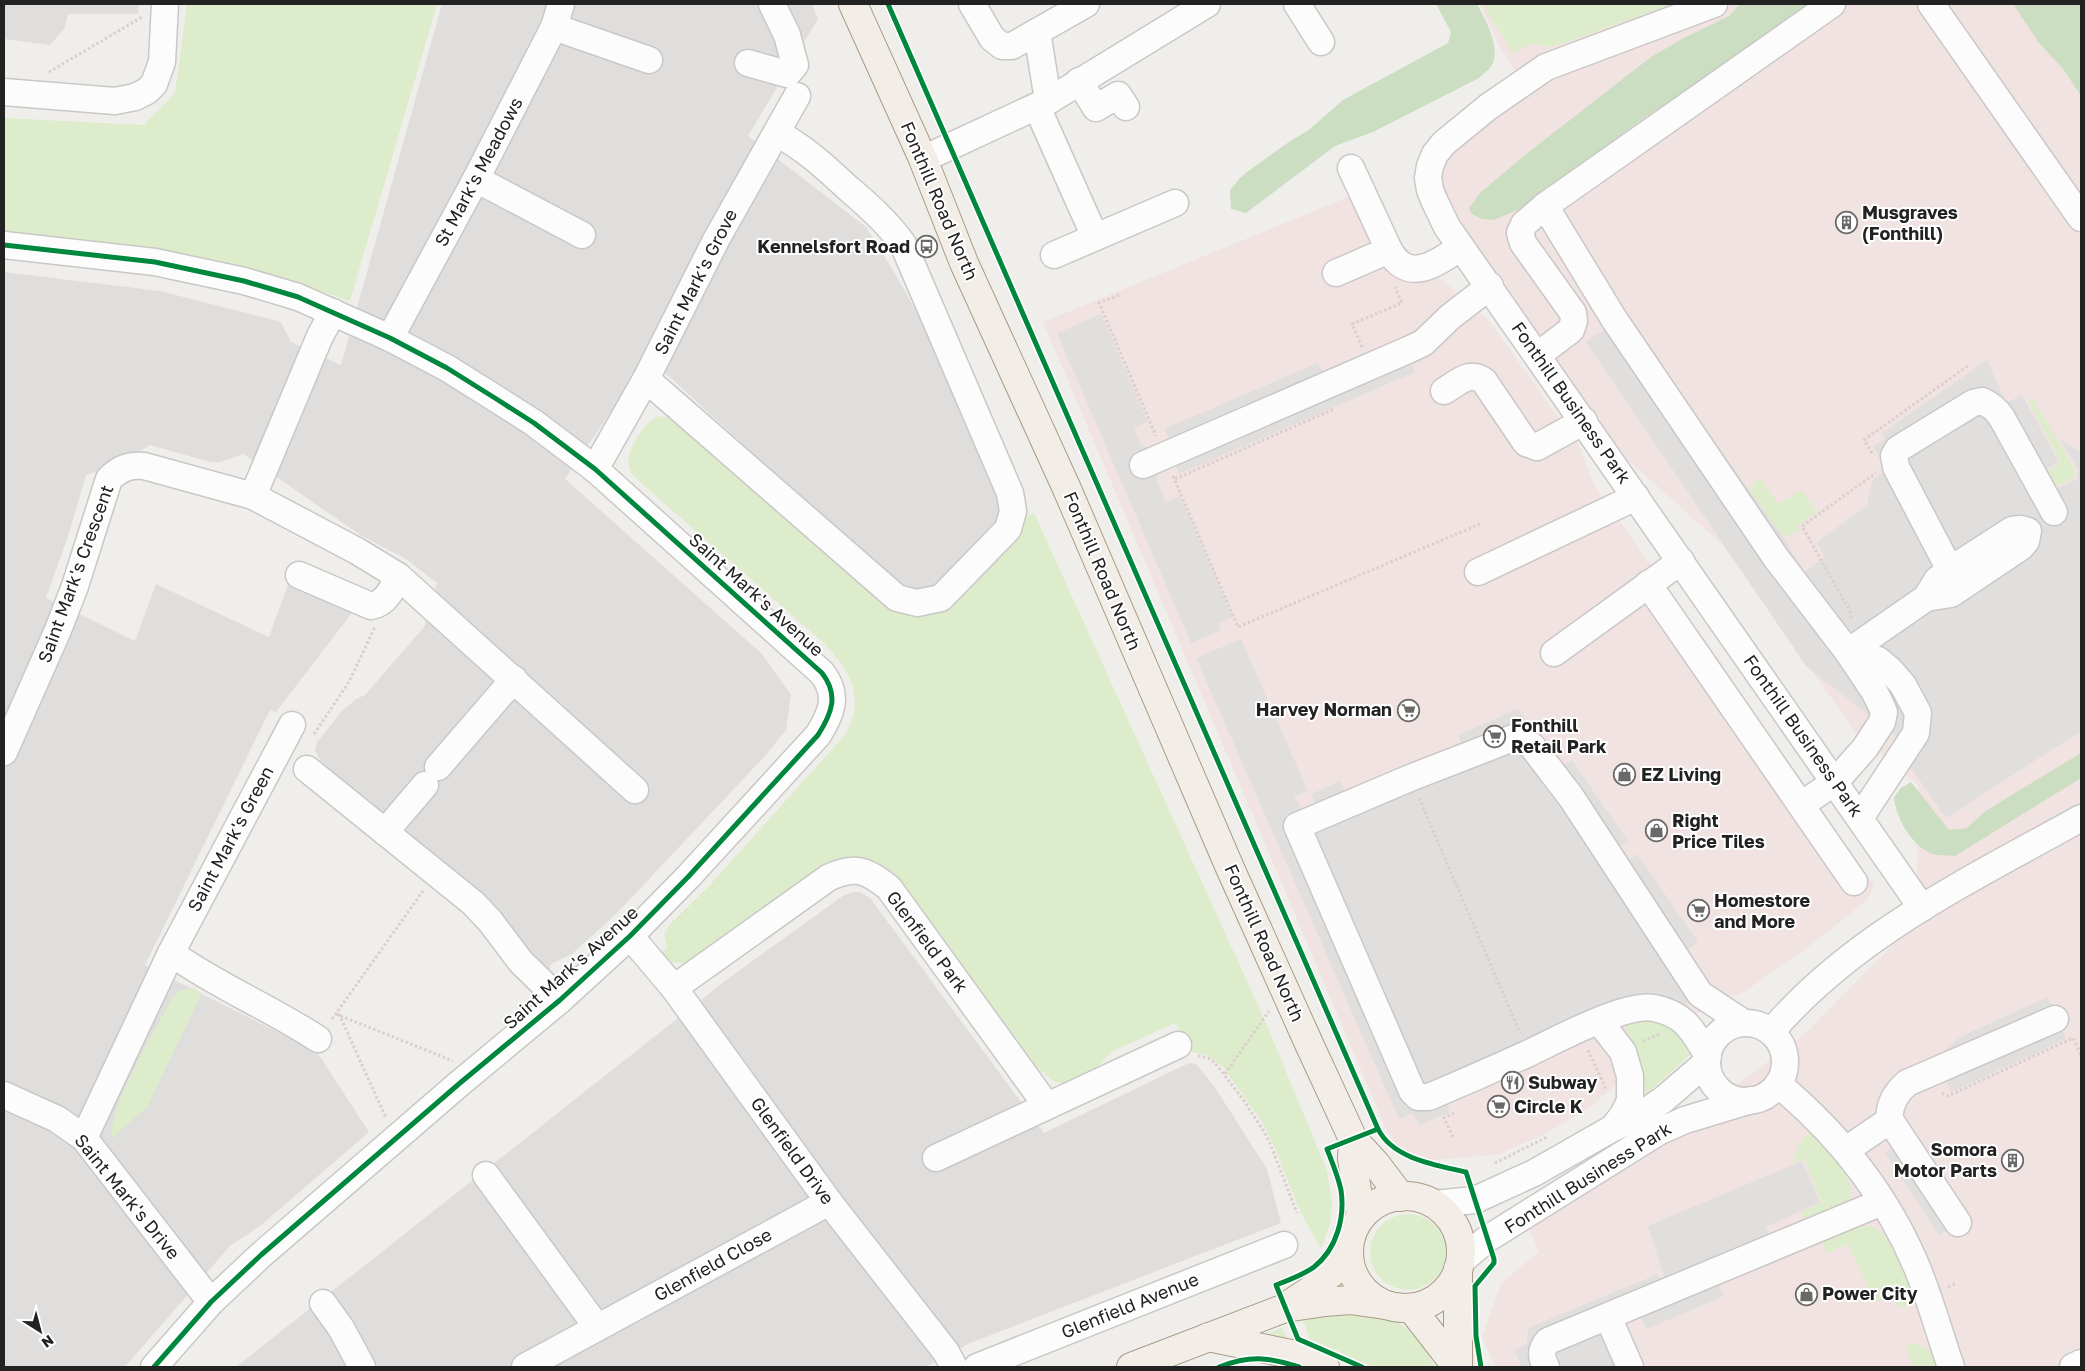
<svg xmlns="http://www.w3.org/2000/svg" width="2085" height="1371" font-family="'Golos Text',sans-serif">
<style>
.residential{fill:#dfdedc}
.commercial{fill:#f1e3e1}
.grass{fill:#ddeccb}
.forest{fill:#cbdec1}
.parking{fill:#e0dfde}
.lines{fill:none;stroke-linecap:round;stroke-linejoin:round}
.minor-casing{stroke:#c9c8c7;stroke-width:29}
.major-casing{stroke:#a79c86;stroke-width:30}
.path{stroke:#dccecd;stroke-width:3;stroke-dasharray:2.5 2.5;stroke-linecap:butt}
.minor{stroke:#fdfcfc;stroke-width:26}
.major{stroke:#f3ede7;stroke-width:28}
.cycleway-casing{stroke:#fff;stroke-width:8}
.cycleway{stroke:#00873e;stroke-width:5}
.labels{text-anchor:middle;stroke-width:4;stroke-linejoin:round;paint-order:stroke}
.street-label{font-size:18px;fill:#222;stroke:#fff}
.poi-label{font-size:18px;font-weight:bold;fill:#222;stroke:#fff;text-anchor:start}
</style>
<rect width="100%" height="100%" fill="#f0eeeb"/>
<!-- residential -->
<g class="residential">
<path d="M4,4H139L138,14H68L64,29L50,45L4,39Z"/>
<path d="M442,4H812L818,19L748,136L866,227L891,267L1017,488L1015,512L947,585L923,593L901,590L648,357L565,479L761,653L791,695L786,730L765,756L617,913L572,954L551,964L548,973L321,761L315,751L317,742L342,711L356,699L365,695L424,627L437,583L406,559L362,536L243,454L220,462H210L150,445L119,464L86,475L69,533L46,598L135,641L156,584L269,637L294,568L365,596L276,712L270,710L145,965L317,1052L369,1132L260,1226L230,1246L125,1367H4V272L160,291L281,322L291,342L341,365Z"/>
<path d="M853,892H860L870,898L1044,1133L1189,1063L1196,1064L1214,1086L1267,1169L1281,1223L970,1343L926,1367H236L725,981L844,895Z"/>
</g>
<!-- commercial -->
<g class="commercial">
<path d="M1480,4H2041L2081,68V1367H1496L1490,1355L1482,1336L1501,1283L1539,1252L1529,1230L1587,1187L1659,1142L1804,1035L1917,920L1918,785L1858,736L1722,544L1584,421L1490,286L1430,166L1522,83L1499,45Z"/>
<path d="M1348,197L1490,322L1579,446L1595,487L1715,654L1826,818L1874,884L1871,894L1865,902L1802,952L1741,994L1714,999L1585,1111L1537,1138L1496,1155L1432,1160L1398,1149L1387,1131L1043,322Z"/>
</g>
<!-- grass -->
<g class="grass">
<path d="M187,4H437L350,301L275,276L160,252L4,234V118L144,125L175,93Z"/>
<path d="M1483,4H1673L1558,45L1550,47L1533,43L1512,53Z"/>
<path d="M2033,398L2075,470L2074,477L2059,485L2052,484L2046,472L2061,463L2028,401Z"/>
<path d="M660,416L667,417L681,427L688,422L916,615L941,611L1015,539L1025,524V517L1034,513L1266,1023L1327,1171L1332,1201L1330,1224L1321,1249L1299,1209L1274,1146L1262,1122L1223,1067L1207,1055L1192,1052L1175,1023L1111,1052L1093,1072L1070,1083H1059L1051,1080L1036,1066L892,874L876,862L863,859L686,963L669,962L660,954L667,948L664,934L670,924L708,887L844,736C866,700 852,673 825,644L632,475C630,469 627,462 629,455C633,442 647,419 660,416Z"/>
<path d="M1760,477L1778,504L1802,490L1817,512L1797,525L1800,530L1788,536L1781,534L1751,492L1752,486Z"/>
<path d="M193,988L202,993L147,1107L112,1138C106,1111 158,1025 172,998L179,991Z"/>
<path d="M1638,1016L1672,1025L1691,1051L1690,1055L1645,1095L1643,1069L1623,1022Z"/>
<path d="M1809,1132C1824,1149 1863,1181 1847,1205L1806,1224L1801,1212L1822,1203L1804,1159L1791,1164L1801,1141Z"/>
<circle cx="1408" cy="1252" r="38"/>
<path d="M1865,1226H1870L1881,1232L1888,1239L1909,1285V1303L1904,1307L1898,1306L1893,1295L1875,1303L1848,1244L1827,1253L1822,1242L1851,1229Z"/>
<path d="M1345,1311C1355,1312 1366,1312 1376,1314C1404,1318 1423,1344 1435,1367H1373L1310,1339L1303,1320L1320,1315Z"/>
<path d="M1282,1328L1288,1343L1260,1337Z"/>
<path d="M1916,1343L1930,1351L1937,1367H1914L1905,1346Z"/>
</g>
<!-- forest -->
<g class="forest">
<path d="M1436,4H1477C1485,19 1498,42 1494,60C1492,68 1484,73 1479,78L1373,132L1335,146L1246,213L1231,209L1230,190L1240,178L1247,172L1286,144L1310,129L1343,100L1448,43L1451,32Z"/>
<path d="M1740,4H1813L1631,127L1531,204L1494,220L1482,219L1472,214L1469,208L1480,193L1525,155L1651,57L1682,39L1729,16Z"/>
<path d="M2013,4H2081V96L2064,70L2039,43Z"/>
<path d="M2081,753V778L1955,856C1948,855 1938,856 1932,854C1911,845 1896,818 1894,797L1901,788L1911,782L1949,830L1967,828L1984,812Z"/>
</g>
<!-- parking -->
<g class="parking">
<path d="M1101,314L1148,422L1134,428L1139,441L1143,445L1152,449L1171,443L1164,429L1318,363L1322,371L1386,345L1388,349L1409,358L1415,372L1179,474L1173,461L1157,474V481L1166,502L1180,496L1233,617L1219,623L1221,630L1191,643L1057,333Z"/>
<path d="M1607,328L1661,368L1781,534L1805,572L1824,557L1817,542L1867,505L1872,481L1887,469L1873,446L1885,439L1882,433L1987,360L2006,403L2022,395L2059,462L2043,471L2053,490L2077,479L2078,470L2059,438L2081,453V731L1946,818L1911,768L1913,750L1806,666L1586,342Z"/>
<path d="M1241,639L1308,791L1294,797L1300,807L1306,809L1317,807L1311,794L1340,781L1346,794L1464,748L1458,735L1518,709L1559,768L1572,760L1628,841L1616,850L1625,863L1637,854L1698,942L1686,951L1704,985L1683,1008L1639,1015L1444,1099L1450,1112L1419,1125L1413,1113L1399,1119L1196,658Z"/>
<path d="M2048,997L2066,1039L1951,1092L1945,1078L1902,1100L1903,1122L1965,1223L1939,1235L1885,1153L1897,1144L1883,1105L1960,1037Z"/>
<path d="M1802,1161L1820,1202L1766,1227L1779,1257L1719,1284L1724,1296L1647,1329L1641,1317L1626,1322L1624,1326L1639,1367H1522L1514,1350L1527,1344L1528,1328L1658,1274L1663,1286L1666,1282L1648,1226Z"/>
</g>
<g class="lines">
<defs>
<g id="minor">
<path d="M972,4L992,38L1002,46H1012L1086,4"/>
<path d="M1297,4L1321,42"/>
<path d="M1714,4L1546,67L1488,107L1444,143L1435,154L1430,166L1428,178L1430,190L1434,200L1447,227L1922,908"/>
<path d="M1931,4L2081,218"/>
<path d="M554,27L649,60"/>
<path d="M1037,32L1047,94L1050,100"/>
<path d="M748,63L787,74L795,65L787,35L772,4"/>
<path d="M1079,81L1096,108L1118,95L1126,107"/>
<path d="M4,92L115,101L135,97L147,91L154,84L162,62L165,4"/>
<path d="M1037,107L1095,237"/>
<path d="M923,159L1050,100L1207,4"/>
<path d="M1351,168L1389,250C1408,285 1437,263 1461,247"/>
<path d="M476,179L582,235"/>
<path d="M4,245L155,262L244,281L298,297L390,338L447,368L498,400L534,423L595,469L822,673C839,695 832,713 818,735L688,877L630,936L560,1000L460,1083L261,1255L211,1302L154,1367"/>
<path d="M1054,255L1175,203"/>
<path d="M1336,273L1389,250"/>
<path d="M390,338L476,179L554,27L561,4"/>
<path d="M1538,355L1571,330L1574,321L1573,313L1523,243L1520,233L1524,224L1545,206"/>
<path d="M646,379L897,598L917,603L941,598L1008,529L1013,511L1010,493L903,244C888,223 869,206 849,189C825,167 806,149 777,133"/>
<path d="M1444,391C1458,383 1469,370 1484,381L1526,443L1537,447L1584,421"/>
<path d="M1143,465L1408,350L1423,343L1450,317L1490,286"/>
<path d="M595,469L646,379L716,240L797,96"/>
<path d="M253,496L320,336L333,312"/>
<path d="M1950,570L1896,467L1894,456L1898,449L1973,403L1982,401C1991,405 1996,409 2002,418L2054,512"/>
<path d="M1478,572L1636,497"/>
<path d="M299,575L371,606C386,604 393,588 398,576"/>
<path d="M1648,584L1854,882"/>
<path d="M1848,652L1926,598L1937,580L1950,570L2012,530L2021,529L2028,531L2026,541L2021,547L1951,594L1926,598"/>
<path d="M1848,652L1868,656L1878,660L1890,670L1903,685L1918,713L1916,733L1860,818"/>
<path d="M1554,653L1681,561"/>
<path d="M4,752L58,630L75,586L109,479C120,468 129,465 144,466L253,496L357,551L398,576L635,790"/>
<path d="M438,767L514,679"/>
<path d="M307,769L473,903L490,921L521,962L560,1000"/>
<path d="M1801,805L1835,782L1865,748L1882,722L1884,712L1880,703L1874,691L1848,652L1776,558L1614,319L1545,206L1832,4"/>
<path d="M385,832L425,785"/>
<path d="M630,936L674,988L829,1202L946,1352L954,1367"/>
<path d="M171,953C217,986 271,1008 318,1039"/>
<path d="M674,988L828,878C855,865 867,870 889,888L1047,1106"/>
<path d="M1599,1021L1623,1052L1630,1076V1101L1623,1115L1613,1128"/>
<circle cx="1746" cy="1062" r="39"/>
<path d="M1771,1032C1853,935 1972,879 2081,818"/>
<path d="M1708,1056C1693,1031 1685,1014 1654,1008C1626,1002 1555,1041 1527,1054C1494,1069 1462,1083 1429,1097H1418L1412,1091L1297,826L1410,778L1518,736L1532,746L1571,797L1700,994L1744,1023"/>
<path d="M1778,1084C1838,1134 1888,1197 1918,1270C1931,1302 1940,1335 1951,1367"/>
<path d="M4,1095L57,1119L84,1138L211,1302"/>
<path d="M1890,1120L1958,1223"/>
<path d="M84,1138L171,953L292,725"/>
<path d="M1846,1150L1890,1120C1888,1105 1897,1092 1907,1083L2055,1019"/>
<path d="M936,1158L1178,1045"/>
<path d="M486,1175L597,1327"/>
<path d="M1434,1204L1475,1200L1534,1173L1613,1128L1637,1118L1664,1099L1707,1062"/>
<path d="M1460,1262L1487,1239L1660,1131L1685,1120L1751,1100"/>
<path d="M323,1303L341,1328L362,1367"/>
<path d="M1608,1317L1630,1367"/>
<path d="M525,1367L829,1202"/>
<path d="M977,1367L1284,1245"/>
<path d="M1546,1367C1541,1357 1540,1350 1548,1341L1882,1202"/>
<path d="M2073,1367L2081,1363"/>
</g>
<g id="major">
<path d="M853,4L923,159L964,263L1067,489L1230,868L1310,1046L1353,1139L1376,1164L1401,1197"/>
<path d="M1353,1139L1352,1159L1361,1216"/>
<circle cx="1405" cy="1252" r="56"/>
<path d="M1290,1304L1311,1290L1334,1271L1349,1245"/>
<path d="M1411,1308L1457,1367"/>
<path d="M1208,1337L1291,1354L1325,1367"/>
<path d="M1131,1367L1285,1308L1325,1302L1350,1300L1385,1305"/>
<path d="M1458,1367V1269"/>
</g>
</defs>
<!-- minor casing -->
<use href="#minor" class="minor-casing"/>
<!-- major casing -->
<use href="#major" class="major-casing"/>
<!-- path -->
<g class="path">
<path d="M49,72L142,17"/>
<path d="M1119,295L1099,303L1156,436"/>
<path d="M1362,347L1352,324L1402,303L1395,287"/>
<path d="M1872,453L1864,440L1969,365"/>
<path d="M1173,476L1238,627L1480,524"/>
<path d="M1175,479L1334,409"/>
<path d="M1851,618V613L1802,526L1876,473"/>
<path d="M314,734L349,682L375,627"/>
<path d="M1419,798L1520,1033"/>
<path d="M336,1014L453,1061"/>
<path d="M339,1014L386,1118"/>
<path d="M332,1019L423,891"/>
<path d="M1643,1041L1660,1034"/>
<path d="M1588,1050L1606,1089"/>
<path d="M1198,1056L1208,1058L1215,1063L1242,1098L1265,1133L1271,1146L1297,1213"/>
<path d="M1225,1074L1269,1011"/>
<path d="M1942,1093L1948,1096L2073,1038L2081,1055"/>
<path d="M1453,1137L1444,1118L1454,1113"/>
<path d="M1495,1163L1547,1137"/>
<path d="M1948,1287L1957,1283"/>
</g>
<!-- minor -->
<use href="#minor" class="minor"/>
<!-- major -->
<use href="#major" class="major"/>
<defs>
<g id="cycleway">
<path d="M888,4L1378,1129C1393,1159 1436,1165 1466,1172L1494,1259V1263L1475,1286L1476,1336L1481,1367"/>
<path d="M4,245L155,262L244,281L298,297L390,338L447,368L498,400L534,423L595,469L822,673C839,695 832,713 818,735L688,877L630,936L560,1000L460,1083L261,1255L211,1302L154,1367"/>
<path d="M1219,1367C1250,1355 1268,1357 1299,1367"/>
<path d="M1362,1367L1298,1339L1276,1285C1289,1280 1303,1275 1314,1267C1337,1249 1345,1217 1341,1190C1338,1176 1332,1162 1327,1149L1378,1129"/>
</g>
</defs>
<!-- cycleway casing -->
<use href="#cycleway" class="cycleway-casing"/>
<!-- cycleway -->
<use href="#cycleway" class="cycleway"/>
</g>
<!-- icons -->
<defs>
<symbol id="building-ring" viewBox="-11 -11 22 22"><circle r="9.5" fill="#fff" stroke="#6a6968" stroke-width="1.5"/><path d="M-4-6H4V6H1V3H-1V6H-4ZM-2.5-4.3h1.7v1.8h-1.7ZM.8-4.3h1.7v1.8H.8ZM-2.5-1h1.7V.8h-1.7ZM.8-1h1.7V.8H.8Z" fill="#6a6968"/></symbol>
<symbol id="bus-ring" viewBox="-11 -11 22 22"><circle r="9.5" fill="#fff" stroke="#6a6968" stroke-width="1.5"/><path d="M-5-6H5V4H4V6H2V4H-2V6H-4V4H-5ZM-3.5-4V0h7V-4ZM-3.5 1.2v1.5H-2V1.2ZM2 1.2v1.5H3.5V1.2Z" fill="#6a6968"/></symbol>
<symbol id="supermarket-ring" viewBox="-11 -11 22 22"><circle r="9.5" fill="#fff" stroke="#6a6968" stroke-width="1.5"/><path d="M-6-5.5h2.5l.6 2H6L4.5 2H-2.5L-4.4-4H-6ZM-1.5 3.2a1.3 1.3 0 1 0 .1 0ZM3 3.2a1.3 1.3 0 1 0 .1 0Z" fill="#6a6968"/></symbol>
<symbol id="shop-ring" viewBox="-11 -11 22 22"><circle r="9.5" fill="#fff" stroke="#6a6968" stroke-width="1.5"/><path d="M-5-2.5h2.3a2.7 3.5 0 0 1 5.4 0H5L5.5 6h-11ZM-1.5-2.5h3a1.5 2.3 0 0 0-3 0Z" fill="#6a6968"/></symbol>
<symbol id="restaurant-ring" viewBox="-11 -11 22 22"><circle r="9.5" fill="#fff" stroke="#6a6968" stroke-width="1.5"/><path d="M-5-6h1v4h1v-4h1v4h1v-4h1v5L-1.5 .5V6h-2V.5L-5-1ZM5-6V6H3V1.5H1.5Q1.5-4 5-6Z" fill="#6a6968"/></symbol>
</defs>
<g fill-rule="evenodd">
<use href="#building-ring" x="1834" y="210" width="25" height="25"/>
<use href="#bus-ring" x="914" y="234" width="25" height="25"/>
<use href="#supermarket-ring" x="1396" y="698" width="25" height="25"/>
<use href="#supermarket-ring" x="1482" y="724" width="25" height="25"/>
<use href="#shop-ring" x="1612" y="762" width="25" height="25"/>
<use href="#shop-ring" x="1644" y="818" width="25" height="25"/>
<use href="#supermarket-ring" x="1686" y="898" width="25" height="25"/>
<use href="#restaurant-ring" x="1500" y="1070" width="25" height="25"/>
<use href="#supermarket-ring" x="1486" y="1094" width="25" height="25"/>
<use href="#building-ring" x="2000" y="1148" width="25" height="25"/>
<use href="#shop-ring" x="1794" y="1282" width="25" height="25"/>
</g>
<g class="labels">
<!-- street labels -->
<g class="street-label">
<text transform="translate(479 172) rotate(-62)" y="6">St Mark's Meadows</text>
<text transform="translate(939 201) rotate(67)" y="6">Fonthill Road North</text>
<text transform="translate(696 282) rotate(-63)" y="6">Saint Mark's Grove</text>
<text transform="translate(1571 403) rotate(55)" y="6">Fonthill Business Park</text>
<text transform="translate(1102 571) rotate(67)" y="6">Fonthill Road North</text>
<text transform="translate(76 574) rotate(-70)" y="6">Saint Mark's Crescent</text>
<text transform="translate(756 595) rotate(42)" y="6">Saint Mark's Avenue</text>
<text transform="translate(1803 736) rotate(55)" y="6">Fonthill Business Park</text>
<text transform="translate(231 839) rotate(-62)" y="6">Saint Mark's Green</text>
<text transform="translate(927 942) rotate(53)" y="6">Glenfield Park</text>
<text transform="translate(1264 943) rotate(66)" y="6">Fonthill Road North</text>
<text transform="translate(571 968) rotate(-42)" y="6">Saint Mark's Avenue</text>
<text transform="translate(792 1151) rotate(54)" y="6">Glenfield Drive</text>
<text transform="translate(1588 1178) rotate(-32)" y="6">Fonthill Business Park</text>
<text transform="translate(127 1197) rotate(51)" y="6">Saint Mark's Drive</text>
<text transform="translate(713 1265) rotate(-29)" y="6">Glenfield Close</text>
<text transform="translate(1130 1306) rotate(-22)" y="6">Glenfield Avenue</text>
</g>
<!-- poi labels -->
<g class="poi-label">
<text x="1862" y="219">Musgraves<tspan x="1862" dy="21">(Fonthill)</tspan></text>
<text x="910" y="253" text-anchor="end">Kennelsfort Road</text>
<text x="1392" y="716" text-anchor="end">Harvey Norman</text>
<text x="1511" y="732">Fonthill<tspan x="1511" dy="21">Retail Park</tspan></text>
<text x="1641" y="781">EZ Living</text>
<text x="1672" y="827">Right<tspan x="1672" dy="21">Price Tiles</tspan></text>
<text x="1714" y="907">Homestore<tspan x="1714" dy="21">and More</tspan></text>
<text x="1528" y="1089">Subway</text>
<text x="1514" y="1113">Circle K</text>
<text x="1997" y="1156" text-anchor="end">Somora<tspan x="1997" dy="21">Motor Parts</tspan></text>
<text x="1822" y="1300">Power City</text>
</g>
</g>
<!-- border -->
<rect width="2085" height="1371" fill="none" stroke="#222222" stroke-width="10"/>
<!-- north arrow -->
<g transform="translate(40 1331) rotate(144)" stroke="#ffffff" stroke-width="4" paint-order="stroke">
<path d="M0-4L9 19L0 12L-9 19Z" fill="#222222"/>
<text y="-8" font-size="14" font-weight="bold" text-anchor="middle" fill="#222222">N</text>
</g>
</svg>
